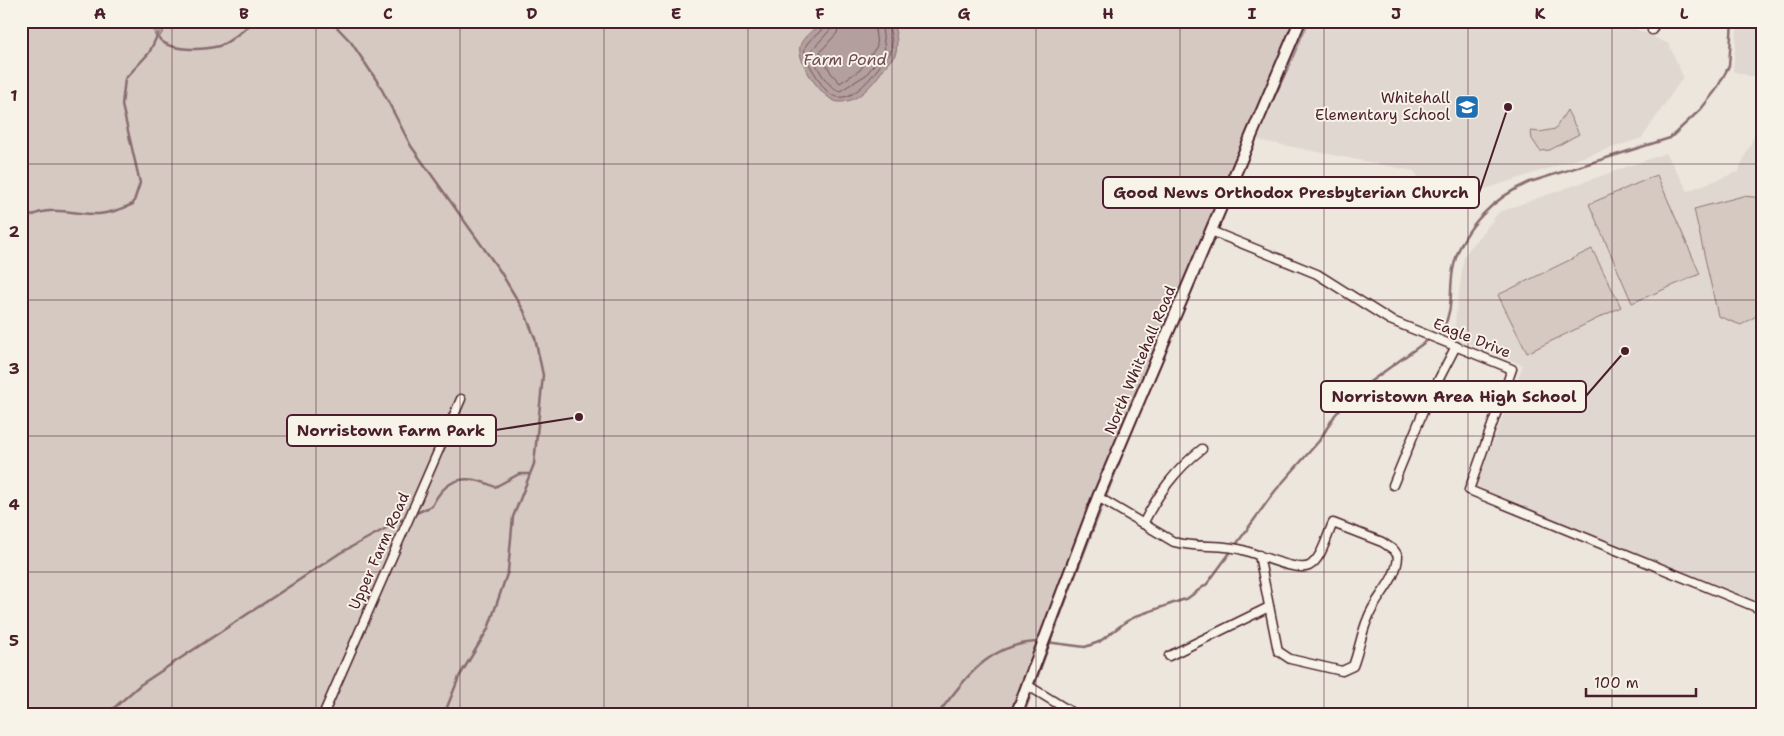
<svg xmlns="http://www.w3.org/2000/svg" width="1784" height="736" font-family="'Shantell Sans',sans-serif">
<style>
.built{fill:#e0d7d0}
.green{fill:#d5c9c2;stroke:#907476}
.water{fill:#b39f9d;stroke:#896c6f}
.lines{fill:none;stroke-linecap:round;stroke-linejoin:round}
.shore{stroke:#745259;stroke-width:1}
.stream{stroke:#896c6f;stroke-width:2.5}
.minor-casing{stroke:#4a1f2b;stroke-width:11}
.secondary-casing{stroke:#4a1f2b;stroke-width:14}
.minor{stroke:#f7f3e8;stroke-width:8}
.secondary{stroke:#f7f3e8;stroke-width:10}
.grid{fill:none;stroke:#4a1f2b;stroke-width:1;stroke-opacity:0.55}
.labels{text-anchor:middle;stroke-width:4;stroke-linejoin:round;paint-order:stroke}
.poi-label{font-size:15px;fill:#4a1f2b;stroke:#f7f3e8;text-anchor:end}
.street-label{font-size:15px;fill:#4a1f2b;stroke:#f7f3e8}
.water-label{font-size:16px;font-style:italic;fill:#6f4c53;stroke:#f7f3e8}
.leader{fill:none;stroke:#4a1f2b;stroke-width:2}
.callout-dot{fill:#4a1f2b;stroke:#f7f3e8;stroke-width:2}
.callout{fill:#f7f3e8;stroke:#4a1f2b;stroke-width:2}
.callout-label{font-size:16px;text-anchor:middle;font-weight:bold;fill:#4a1f2b}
.neatline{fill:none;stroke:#4a1f2b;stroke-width:2}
.grid-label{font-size:16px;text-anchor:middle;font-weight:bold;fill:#4a1f2b}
</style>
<rect width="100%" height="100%" fill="#ece6dd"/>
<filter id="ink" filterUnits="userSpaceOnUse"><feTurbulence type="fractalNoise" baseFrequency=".02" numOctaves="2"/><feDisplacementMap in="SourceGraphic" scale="10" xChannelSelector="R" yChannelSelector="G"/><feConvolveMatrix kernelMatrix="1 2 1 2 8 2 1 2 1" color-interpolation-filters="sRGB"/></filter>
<g filter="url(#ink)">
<!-- built -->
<g class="built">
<path d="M1308,21H1618L1669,44L1683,77L1642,138L1436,205L1414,171L1258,140Z"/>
<path d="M1738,21H1763V80L1733,71Z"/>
<path d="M1763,116V604L1475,488L1523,365L1453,337L1464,256L1499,212L1666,153L1688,191L1738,172Z"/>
</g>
<!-- green -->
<g class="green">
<path d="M21,21H1309C1283,83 1253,143 1226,204C1154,372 1087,543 1024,715H21Z"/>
<path d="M1567,110L1579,134L1550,150L1540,151L1532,139L1531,131L1540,132L1555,129Z"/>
<path d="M1657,175L1700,274L1632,303L1589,204Z"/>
<path d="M1743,196L1763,198V312L1741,325L1718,316L1694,209Z"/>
<path d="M1592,249L1621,307L1527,353L1498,295Z"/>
</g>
<!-- water -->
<g class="water">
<path d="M151,21H166V27L159,38L155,36Z"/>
<path d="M823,21H892C896,29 899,45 895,55C894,58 890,60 888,63C877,78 861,103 839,102C824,102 796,61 800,46C802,37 816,28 823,21Z"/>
</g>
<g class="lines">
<!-- shore -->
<g class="shore">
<path d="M826,21C825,33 808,37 805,48C803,54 809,64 812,69C818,78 824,92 834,96C853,104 875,73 884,60C886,57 890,55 891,51C894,41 889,31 888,21"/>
<path d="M832,21L830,30L811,51C815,64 826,87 840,91L866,75L885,50L881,21"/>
<path d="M840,21L837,33L820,52L831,73L840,83L860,70L877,46L874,21"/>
</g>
<!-- stream -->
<g class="stream">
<path d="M331,21L351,42L379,84L411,146L500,271L524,311L535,338L543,375L534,464L513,517L508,571L488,629L459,677L444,715"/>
<path d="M159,38C168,52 204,50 219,46C231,42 245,28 255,21"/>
<path d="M21,224C41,201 73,215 99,214C112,213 122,209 133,204L140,183L122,105L125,79L149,53L158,34"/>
<path d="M1443,329C1455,306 1448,288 1454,265C1462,228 1496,196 1530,182L1670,138L1701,109L1716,90L1729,66L1732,21"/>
<path d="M412,515L432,506C446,477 467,473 495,487L519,474H529"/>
<path d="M1235,546L1275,491L1319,441L1335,415L1353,394L1428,340"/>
<path d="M1046,642L1085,647L1099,642L1127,621L1139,615L1188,598L1207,584L1232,550"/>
<path d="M106,715L140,685L340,553L407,517"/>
<path d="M937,715C966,678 989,642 1041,642"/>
</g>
<defs>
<g id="minor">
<path d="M1652,30L1656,21"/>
<path d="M1211,231L1317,274L1390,320L1512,369L1469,490L1763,610"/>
<path d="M1393,485L1427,402L1456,346"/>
<path d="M1098,497L1174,542C1198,549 1223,543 1246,551C1260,555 1297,572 1309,566C1322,559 1327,535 1333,523L1382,542L1394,550L1398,556C1397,581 1376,596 1368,618C1361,634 1359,651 1353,666L1342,671L1290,659L1278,651L1259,555"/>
<path d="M1143,524C1158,494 1175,470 1202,449"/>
<path d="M1169,656L1269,607"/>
<path d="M1027,685L1076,715"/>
<path d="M323,715L461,399"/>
</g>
<path id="secondary" d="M1016,715L1098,497L1300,21"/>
</defs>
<!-- minor casing -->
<use href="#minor" class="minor-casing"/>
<!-- secondary casing -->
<use href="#secondary" class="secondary-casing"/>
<!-- minor -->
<use href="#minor" class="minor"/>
<!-- secondary -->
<use href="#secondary" class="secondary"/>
</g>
</g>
<!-- grid -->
<path class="grid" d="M172,21V715M316,21V715M460,21V715M604,21V715M748,21V715M892,21V715M1036,21V715M1180,21V715M1324,21V715M1468,21V715M1612,21V715M21,164H1763M21,300H1763M21,436H1763M21,572H1763"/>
<!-- icons -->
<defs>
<symbol id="school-square" viewBox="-11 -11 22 22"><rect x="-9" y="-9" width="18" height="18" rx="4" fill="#1f6fb2" stroke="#f7f3e8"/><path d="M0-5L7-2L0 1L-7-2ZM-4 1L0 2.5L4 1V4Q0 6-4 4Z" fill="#fff"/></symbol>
</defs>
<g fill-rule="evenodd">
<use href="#school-square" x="1453" y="93" width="28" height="28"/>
</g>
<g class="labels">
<!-- poi labels -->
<g class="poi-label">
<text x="1450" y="103">Whitehall<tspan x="1450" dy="17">Elementary School</tspan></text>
</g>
<!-- street labels -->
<g class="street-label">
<text transform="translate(1472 338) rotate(22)" y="5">Eagle Drive</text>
<text transform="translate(1140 360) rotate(-67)" y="5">North Whitehall Road</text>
<text transform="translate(379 551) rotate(-66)" y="5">Upper Farm Road</text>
</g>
<!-- water labels -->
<g class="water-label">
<text x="845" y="65">Farm Pond</text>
</g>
</g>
<!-- callouts -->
<path class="leader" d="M1508 107L1479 193M1625 351L1586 396M579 417L496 430"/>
<g class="callout-dot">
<circle cx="1508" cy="107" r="5"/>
<circle cx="1625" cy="351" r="5"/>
<circle cx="579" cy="417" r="5"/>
</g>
<g class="callout">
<rect x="1103" y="177" width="376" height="31" rx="5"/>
<rect x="1321" y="381" width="265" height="31" rx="5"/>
<rect x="287" y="415" width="209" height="31" rx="5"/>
</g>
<g class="callout-label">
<text x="1291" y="198">Good News Orthodox Presbyterian Church</text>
<text x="1454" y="402">Norristown Area High School</text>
<text x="391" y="436">Norristown Farm Park</text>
</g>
<!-- margin -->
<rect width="1784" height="736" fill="none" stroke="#f7f3e8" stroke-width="55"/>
<!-- scale -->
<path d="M1586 688v8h110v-8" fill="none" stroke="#4a1f2b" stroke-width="2.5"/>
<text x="1594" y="688" font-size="15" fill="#4a1f2b" stroke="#f7f3e8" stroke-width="4" paint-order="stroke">100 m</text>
<rect x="28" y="28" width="1728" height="680" class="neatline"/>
<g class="grid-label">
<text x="100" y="19">A</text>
<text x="244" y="19">B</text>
<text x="388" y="19">C</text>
<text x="532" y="19">D</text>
<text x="676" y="19">E</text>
<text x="820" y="19">F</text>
<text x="964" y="19">G</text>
<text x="1108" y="19">H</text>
<text x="1252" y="19">I</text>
<text x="1396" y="19">J</text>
<text x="1540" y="19">K</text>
<text x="1684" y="19">L</text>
<text x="14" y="101">1</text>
<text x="14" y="237">2</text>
<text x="14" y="374">3</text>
<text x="14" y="510">4</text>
<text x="14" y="646">5</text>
</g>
</svg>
